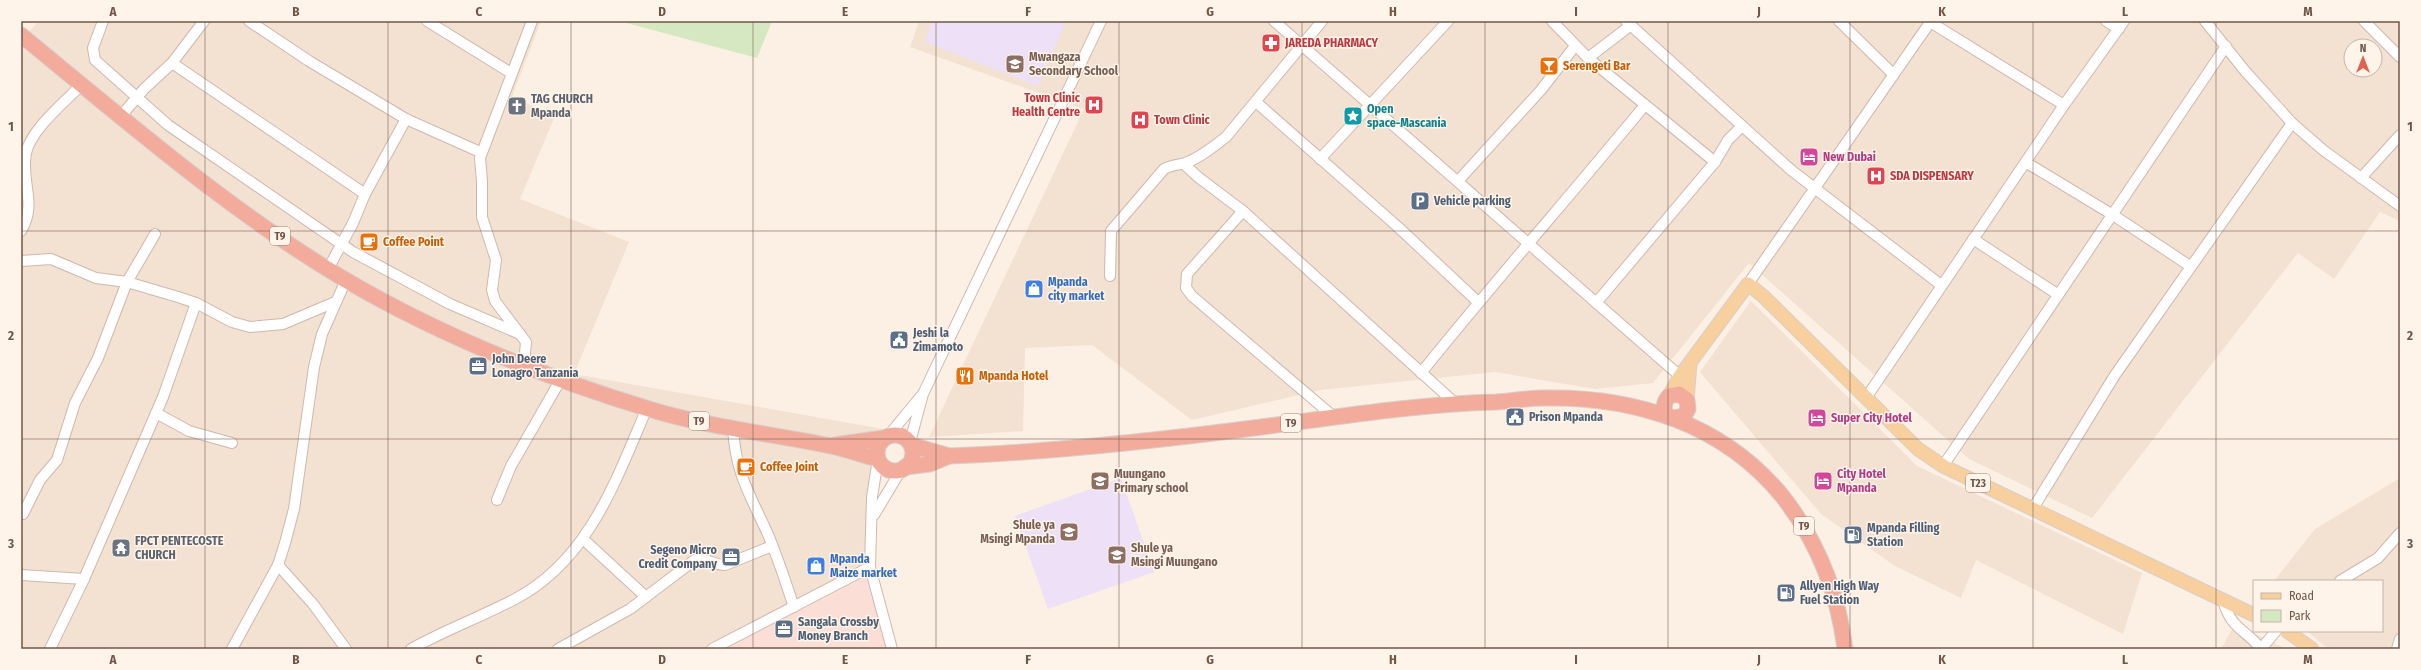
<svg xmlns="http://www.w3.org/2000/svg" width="2421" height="670" font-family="'Fira Sans Condensed',sans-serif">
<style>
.residential{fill:#f3e1d2;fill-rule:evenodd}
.commercial{fill:#fbdfd7}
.education{fill:#ede0f7}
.green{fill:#d5e8c2}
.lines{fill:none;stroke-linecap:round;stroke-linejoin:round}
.minor-casing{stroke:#ceb9ad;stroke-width:12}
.major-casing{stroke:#d8cfcc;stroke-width:15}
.highway-casing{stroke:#d8cfcc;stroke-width:17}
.minor{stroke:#fff;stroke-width:10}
.major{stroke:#f8cf9e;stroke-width:13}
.highway{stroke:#f3ab9c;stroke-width:15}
.grid{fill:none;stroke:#72554a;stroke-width:1;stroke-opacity:0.55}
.labels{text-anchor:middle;stroke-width:3;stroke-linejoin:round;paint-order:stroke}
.shield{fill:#fef4e9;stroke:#9c857a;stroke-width:1}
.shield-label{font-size:11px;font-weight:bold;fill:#72554a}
.health-label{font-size:12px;font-weight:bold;fill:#be3a42;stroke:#fef4e9;text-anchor:start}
.education-label{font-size:12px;font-weight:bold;fill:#785e54;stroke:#fef4e9;text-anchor:start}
.food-label{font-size:12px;font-weight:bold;fill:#c56008;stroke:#fef4e9;text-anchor:start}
.worship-label{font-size:12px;font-weight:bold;fill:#5b616d;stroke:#fef4e9;text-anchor:start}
.culture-label{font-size:12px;font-weight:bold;fill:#0d838f;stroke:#fef4e9;text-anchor:start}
.hotel-label{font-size:12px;font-weight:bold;fill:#b23c85;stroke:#fef4e9;text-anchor:start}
.service-label{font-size:12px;font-weight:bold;fill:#4e5e75;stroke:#fef4e9;text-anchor:start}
.shop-label{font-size:12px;font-weight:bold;fill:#366cbe;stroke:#fef4e9;text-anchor:start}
.neatline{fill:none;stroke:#72554a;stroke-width:1.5}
.grid-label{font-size:13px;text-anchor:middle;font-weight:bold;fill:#72554a}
</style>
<rect width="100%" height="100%" fill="#fbf0e3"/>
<!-- residential -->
<g class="residential">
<path d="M39,21H541L512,97L555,116L520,199L629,242L574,374L883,429L870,567L712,649H21V40Z"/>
<path d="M919,21H2400V221L2380,212L2334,279L2298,253L2092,518L1969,459L1749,263L1653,383L1595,389L1495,372L1320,390L1192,420L1092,345L1025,348L1023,431L929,437L1084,109L910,47ZM2351,46H2375V70H2351Z"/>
<path d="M1751,301L1917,466L2142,573L2123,634L1976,560L1961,598L1895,566L1821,514L1700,372Z"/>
<path d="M2400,478V649H2328L2307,631H2382V581H2274L2315,529Z"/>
<path d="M2235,624L2286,649H2221Z"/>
</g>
<!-- commercial -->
<path class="commercial" d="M870,567L892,649H712Z"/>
<!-- education -->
<g class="education">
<path d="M932,21H1066L1038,86L925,42Z"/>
<path d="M1121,478L1154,572L1048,609L1015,516Z"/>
</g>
<!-- green -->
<path class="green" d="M619,21H772L757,58Z"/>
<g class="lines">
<defs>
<g id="minor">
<path d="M103,21L93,48L95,60L168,125L353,252L450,304L520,334"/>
<path d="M249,21L309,61L406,119L480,152"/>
<path d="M427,21L511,73"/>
<path d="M1274,21L1680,376"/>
<path d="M1552,21L1588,58L1715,162"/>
<path d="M1626,21L1791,170L1941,285"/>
<path d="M1839,21L1893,74"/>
<path d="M2106,21L2119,29"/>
<path d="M2205,21L2245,71L2292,123L2323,150L2400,206"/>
<path d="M2364,21L2400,57"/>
<path d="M1930,22L2064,105"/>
<path d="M1588,58L1631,25"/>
<path d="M172,63L365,194"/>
<path d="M1256,102L1398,227L1478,302"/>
<path d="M121,116L144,89L172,63L204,21"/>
<path d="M1320,159L1448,21"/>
<path d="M2027,163L2113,215L2190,266"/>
<path d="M1184,164L1198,177L1243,211L1456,404"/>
<path d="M2361,178L2400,135"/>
<path d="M1458,181L1541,90L1575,46"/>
<path d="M1243,211L1187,274L1186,288L1192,296L1334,417"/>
<path d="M21,231C38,203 20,181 26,153C31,129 66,101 82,84"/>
<path d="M1973,239L2057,294"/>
<path d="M21,261L51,259L96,278L127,282L178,297L196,303L232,322L250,327L283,324L335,302"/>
<path d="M328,269L353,223L365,194L406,119"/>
<path d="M1110,276L1111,231L1164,169C1171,165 1178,165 1185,163C1200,158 1214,146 1226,137L1322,21"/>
<path d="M1748,284L1931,21"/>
<path d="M1596,303L1715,162L1728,140L1742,126"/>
<path d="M524,365L526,342L495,301L492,290L496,260L482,217V181L480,158L532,21"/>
<path d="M1421,373C1494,282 1571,195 1645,105"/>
<path d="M1866,398L2064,105L2124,21"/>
<path d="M156,413L189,431L232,443"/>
<path d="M733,429C736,473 748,491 766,530C777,554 785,581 794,607"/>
<path d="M889,435L922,395"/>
<path d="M910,442L923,394L1101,21"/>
<path d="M878,459L872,497L870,567L892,649"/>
<path d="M1943,466L2226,46"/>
<path d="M497,500L511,466L561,379"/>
<path d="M2032,510L2115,375L2292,123"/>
<path d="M23,514L40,480L57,460L75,403L98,358L127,282L155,234"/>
<path d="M874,515L901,470"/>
<path d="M583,539L646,597"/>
<path d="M278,565L313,604L346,649"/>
<path d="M21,575L84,579"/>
<path d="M2340,581L2378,558L2400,533"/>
<path d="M2223,600C2231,630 2246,629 2261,649"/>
<path d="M50,649L84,579L163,397L196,303"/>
<path d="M232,649L278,565L285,543L294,509L314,367L322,334L346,280"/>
<path d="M411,649C445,630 481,617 515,599C589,560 616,480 647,408"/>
<path d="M558,649L630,609L696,559C706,558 714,565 725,565L772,546"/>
<path d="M712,649L870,567"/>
<path d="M2261,649L2276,631"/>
<path d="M2397,649L2400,639"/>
</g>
<g id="major">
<path d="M1669,396L1680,376L1748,284L1763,296L1918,449L1943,466L2254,615"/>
<path d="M1687,400L1690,364"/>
<path d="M2287,631L2312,649"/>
</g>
<g id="highway">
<path d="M21,35C125,120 228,210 344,279C439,335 544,377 649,409C707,427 767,433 826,445C844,448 861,455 878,459"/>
<path d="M1669,417C1662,410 1663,403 1669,396L1679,394L1687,400L1688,409L1684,416L1673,418"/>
<circle cx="895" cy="453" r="18"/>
<path d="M834,445L884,438"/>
<path d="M911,445L949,456"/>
<path d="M905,467L930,464L949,456C1056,452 1163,440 1269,426C1344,416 1421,404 1496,402C1512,401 1527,398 1543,398C1635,396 1724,424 1783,497C1818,542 1838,593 1845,649"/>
</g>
</defs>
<!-- minor casing -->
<use href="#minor" class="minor-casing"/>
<!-- major casing -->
<use href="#major" class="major-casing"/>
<!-- highway casing -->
<use href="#highway" class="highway-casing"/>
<!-- minor -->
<use href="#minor" class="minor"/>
<!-- major -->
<use href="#major" class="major"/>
<!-- highway -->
<use href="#highway" class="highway"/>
</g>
<!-- grid -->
<path class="grid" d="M205,21V649M388,21V649M571,21V649M753,21V649M936,21V649M1119,21V649M1302,21V649M1485,21V649M1668,21V649M1850,21V649M2033,21V649M2216,21V649M21,231H2400M21,439H2400"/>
<!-- icons -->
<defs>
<symbol id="pharmacy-square" viewBox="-11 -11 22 22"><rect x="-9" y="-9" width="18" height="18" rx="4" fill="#e0444e" stroke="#fef4e9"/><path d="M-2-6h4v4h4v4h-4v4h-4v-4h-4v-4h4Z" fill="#fff"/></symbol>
<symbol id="school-square" viewBox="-11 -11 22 22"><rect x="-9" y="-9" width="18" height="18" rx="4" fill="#8d6e63" stroke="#fef4e9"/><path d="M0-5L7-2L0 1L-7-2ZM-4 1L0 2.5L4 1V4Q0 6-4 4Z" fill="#fff"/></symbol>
<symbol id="bar-square" viewBox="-11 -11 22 22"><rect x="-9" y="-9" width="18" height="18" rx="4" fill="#e8710a" stroke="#fef4e9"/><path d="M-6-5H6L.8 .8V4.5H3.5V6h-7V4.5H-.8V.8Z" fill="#fff"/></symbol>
<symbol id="hospital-square" viewBox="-11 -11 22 22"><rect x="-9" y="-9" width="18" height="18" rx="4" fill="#e0444e" stroke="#fef4e9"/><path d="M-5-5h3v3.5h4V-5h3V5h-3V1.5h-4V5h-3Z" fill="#fff"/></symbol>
<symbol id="church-square" viewBox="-11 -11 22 22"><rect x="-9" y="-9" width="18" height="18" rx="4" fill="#6b7280" stroke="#fef4e9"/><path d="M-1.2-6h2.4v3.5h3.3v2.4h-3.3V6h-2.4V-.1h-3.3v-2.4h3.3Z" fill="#fff"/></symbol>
<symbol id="sight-square" viewBox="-11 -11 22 22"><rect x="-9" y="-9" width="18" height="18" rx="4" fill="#0f9aa8" stroke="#fef4e9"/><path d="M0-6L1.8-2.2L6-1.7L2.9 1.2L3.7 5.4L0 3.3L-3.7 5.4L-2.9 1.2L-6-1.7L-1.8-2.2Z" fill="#fff"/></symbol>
<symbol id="hotel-square" viewBox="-11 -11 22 22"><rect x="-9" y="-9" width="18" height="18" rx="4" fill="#d1479c" stroke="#fef4e9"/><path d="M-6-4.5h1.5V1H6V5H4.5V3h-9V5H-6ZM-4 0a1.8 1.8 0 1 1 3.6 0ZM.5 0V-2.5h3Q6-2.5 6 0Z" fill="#fff"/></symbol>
<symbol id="parking-square" viewBox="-11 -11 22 22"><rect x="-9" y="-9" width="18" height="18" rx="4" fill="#5c6f8a" stroke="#fef4e9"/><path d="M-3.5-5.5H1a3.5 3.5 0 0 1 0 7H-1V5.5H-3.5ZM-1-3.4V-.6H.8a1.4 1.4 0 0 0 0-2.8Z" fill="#fff"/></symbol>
<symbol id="cafe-square" viewBox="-11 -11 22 22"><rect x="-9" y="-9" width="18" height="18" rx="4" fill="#e8710a" stroke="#fef4e9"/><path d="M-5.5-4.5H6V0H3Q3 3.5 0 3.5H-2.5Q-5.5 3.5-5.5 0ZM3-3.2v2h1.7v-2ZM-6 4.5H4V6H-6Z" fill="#fff"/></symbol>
<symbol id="shop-square" viewBox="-11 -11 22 22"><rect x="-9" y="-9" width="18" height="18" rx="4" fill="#3f7fe0" stroke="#fef4e9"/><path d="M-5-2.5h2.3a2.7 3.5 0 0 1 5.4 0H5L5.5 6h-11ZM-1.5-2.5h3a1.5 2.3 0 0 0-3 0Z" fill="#fff"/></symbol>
<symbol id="civic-square" viewBox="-11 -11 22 22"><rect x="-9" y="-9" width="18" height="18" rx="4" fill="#5c6f8a" stroke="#fef4e9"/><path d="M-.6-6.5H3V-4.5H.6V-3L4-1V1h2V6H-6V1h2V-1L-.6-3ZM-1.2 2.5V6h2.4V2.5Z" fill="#fff"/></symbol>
<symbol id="office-square" viewBox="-11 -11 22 22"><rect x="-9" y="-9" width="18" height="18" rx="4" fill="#5c6f8a" stroke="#fef4e9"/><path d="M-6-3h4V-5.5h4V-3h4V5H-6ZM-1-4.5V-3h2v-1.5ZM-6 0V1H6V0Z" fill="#fff"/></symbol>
<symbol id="restaurant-square" viewBox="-11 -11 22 22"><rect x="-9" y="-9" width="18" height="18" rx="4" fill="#e8710a" stroke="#fef4e9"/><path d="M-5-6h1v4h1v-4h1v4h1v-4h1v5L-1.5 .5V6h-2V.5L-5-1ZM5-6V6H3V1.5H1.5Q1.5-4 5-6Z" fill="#fff"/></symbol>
<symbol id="fuel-square" viewBox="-11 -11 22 22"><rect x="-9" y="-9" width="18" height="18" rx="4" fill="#5c6f8a" stroke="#fef4e9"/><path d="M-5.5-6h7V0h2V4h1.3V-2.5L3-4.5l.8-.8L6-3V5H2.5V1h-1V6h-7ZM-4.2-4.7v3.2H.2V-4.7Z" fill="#fff"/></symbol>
<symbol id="temple-square" viewBox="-11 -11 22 22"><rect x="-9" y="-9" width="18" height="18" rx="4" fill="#6b7280" stroke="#fef4e9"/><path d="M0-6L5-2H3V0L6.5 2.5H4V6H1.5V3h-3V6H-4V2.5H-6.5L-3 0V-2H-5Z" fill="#fff"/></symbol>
</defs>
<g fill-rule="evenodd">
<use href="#pharmacy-square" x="1260" y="32" width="22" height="22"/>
<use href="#school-square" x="1004" y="53" width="22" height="22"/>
<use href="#bar-square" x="1538" y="55" width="22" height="22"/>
<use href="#hospital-square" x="1083" y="94" width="22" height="22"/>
<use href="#church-square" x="506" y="95" width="22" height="22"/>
<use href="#sight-square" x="1342" y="105" width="22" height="22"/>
<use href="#hospital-square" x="1129" y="109" width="22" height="22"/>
<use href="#hotel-square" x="1798" y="146" width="22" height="22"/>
<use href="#hospital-square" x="1865" y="165" width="22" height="22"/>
<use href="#parking-square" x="1409" y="190" width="22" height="22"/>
<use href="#cafe-square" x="358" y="231" width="22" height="22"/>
<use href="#shop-square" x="1023" y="278" width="22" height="22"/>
<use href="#civic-square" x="888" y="329" width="22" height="22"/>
<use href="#office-square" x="467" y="355" width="22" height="22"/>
<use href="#restaurant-square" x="954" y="365" width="22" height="22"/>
<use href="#civic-square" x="1504" y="406" width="22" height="22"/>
<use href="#hotel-square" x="1806" y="407" width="22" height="22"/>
<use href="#cafe-square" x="735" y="456" width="22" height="22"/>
<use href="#school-square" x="1089" y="470" width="22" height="22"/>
<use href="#hotel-square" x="1812" y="470" width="22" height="22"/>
<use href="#school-square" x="1058" y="521" width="22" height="22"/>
<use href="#fuel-square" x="1842" y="524" width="22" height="22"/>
<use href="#temple-square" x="110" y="537" width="22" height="22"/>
<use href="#school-square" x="1106" y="544" width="22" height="22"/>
<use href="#office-square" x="720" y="546" width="22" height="22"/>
<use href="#shop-square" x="805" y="555" width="22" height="22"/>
<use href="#fuel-square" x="1775" y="582" width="22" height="22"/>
<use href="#office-square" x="773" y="618" width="22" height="22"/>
</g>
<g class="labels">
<!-- shield labels -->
<g class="shield">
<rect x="270" y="227" width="20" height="18" rx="3"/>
<rect x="689" y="412" width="20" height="18" rx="3"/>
<rect x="1281" y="414" width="20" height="18" rx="3"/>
<rect x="1966" y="474" width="24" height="18" rx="3"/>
<rect x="1794" y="517" width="20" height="18" rx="3"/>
</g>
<g class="shield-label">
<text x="280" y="240">T9</text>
<text x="699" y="425">T9</text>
<text x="1291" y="427">T9</text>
<text x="1978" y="487">T23</text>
<text x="1804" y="530">T9</text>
</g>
<!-- health labels -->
<g class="health-label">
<text x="1285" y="47">JAREDA PHARMACY</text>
<text x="1080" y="102" text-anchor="end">Town Clinic<tspan x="1080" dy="14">Health Centre</tspan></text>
<text x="1154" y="124">Town Clinic</text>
<text x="1890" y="180">SDA DISPENSARY</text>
</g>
<!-- education labels -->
<g class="education-label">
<text x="1029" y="61">Mwangaza<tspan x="1029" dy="14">Secondary School</tspan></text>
<text x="1114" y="478">Muungano<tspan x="1114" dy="14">Primary school</tspan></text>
<text x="1055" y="529" text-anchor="end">Shule ya<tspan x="1055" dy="14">Msingi Mpanda</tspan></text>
<text x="1131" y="552">Shule ya<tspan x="1131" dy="14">Msingi Muungano</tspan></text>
</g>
<!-- food labels -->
<g class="food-label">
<text x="1563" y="70">Serengeti Bar</text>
<text x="383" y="246">Coffee Point</text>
<text x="979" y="380">Mpanda Hotel</text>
<text x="760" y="471">Coffee Joint</text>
</g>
<!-- worship labels -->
<g class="worship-label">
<text x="531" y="103">TAG CHURCH<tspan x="531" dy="14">Mpanda</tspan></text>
<text x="135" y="545">FPCT PENTECOSTE<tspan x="135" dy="14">CHURCH</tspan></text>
</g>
<!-- culture labels -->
<g class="culture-label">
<text x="1367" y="113">Open<tspan x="1367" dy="14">space-Mascania</tspan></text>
</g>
<!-- hotel labels -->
<g class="hotel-label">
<text x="1823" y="161">New Dubai</text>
<text x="1831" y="422">Super City Hotel</text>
<text x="1837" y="478">City Hotel<tspan x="1837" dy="14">Mpanda</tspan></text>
</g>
<!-- service labels -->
<g class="service-label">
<text x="1434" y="205">Vehicle parking</text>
<text x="913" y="337">Jeshi la<tspan x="913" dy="14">Zimamoto</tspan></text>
<text x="492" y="363">John Deere<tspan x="492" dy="14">Lonagro Tanzania</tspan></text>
<text x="1529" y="421">Prison Mpanda</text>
<text x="1867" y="532">Mpanda Filling<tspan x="1867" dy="14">Station</tspan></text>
<text x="717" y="554" text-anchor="end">Segeno Micro<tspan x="717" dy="14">Credit Company</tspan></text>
<text x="1800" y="590">Allyen High Way<tspan x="1800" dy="14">Fuel Station</tspan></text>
<text x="798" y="626">Sangala Crossby<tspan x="798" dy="14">Money Branch</tspan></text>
</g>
<!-- shop labels -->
<g class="shop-label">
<text x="1048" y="286">Mpanda<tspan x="1048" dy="14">city market</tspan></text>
<text x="830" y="563">Mpanda<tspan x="830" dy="14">Maize market</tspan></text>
</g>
</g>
<!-- border -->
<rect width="2421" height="670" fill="none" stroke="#fef4e9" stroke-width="44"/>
<!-- legend -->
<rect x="2253" y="580" width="130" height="52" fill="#fef4e9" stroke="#c6b4a9"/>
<rect x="2261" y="593" width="20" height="6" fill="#f8cf9e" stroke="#c6b4a9"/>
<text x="2289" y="600" font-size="12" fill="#72554a">Road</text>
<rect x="2261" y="610" width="20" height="12" fill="#d5e8c2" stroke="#c6b4a9"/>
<text x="2289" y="620" font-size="12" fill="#72554a">Park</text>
<!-- north arrow -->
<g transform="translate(2363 58)"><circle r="19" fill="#fef4e9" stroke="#c6b4a9"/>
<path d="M0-3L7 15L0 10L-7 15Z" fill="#e1614c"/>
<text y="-6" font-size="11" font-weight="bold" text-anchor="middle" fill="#72554a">N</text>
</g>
<rect x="22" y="22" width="2377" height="626" class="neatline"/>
<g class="grid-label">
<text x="113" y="16">A</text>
<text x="296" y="16">B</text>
<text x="479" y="16">C</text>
<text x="662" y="16">D</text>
<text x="845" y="16">E</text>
<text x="1028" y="16">F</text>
<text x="1210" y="16">G</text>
<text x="1393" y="16">H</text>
<text x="1576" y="16">I</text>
<text x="1759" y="16">J</text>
<text x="1942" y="16">K</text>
<text x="2125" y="16">L</text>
<text x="2308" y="16">M</text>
<text x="11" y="131">1</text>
<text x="2410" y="131">1</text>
<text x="11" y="340">2</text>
<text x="2410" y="340">2</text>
<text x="11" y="548">3</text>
<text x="2410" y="548">3</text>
<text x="113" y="664">A</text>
<text x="296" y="664">B</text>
<text x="479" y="664">C</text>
<text x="662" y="664">D</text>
<text x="845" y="664">E</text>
<text x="1028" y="664">F</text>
<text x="1210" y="664">G</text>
<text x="1393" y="664">H</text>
<text x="1576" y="664">I</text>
<text x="1759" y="664">J</text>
<text x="1942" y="664">K</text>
<text x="2125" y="664">L</text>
<text x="2308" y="664">M</text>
</g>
</svg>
